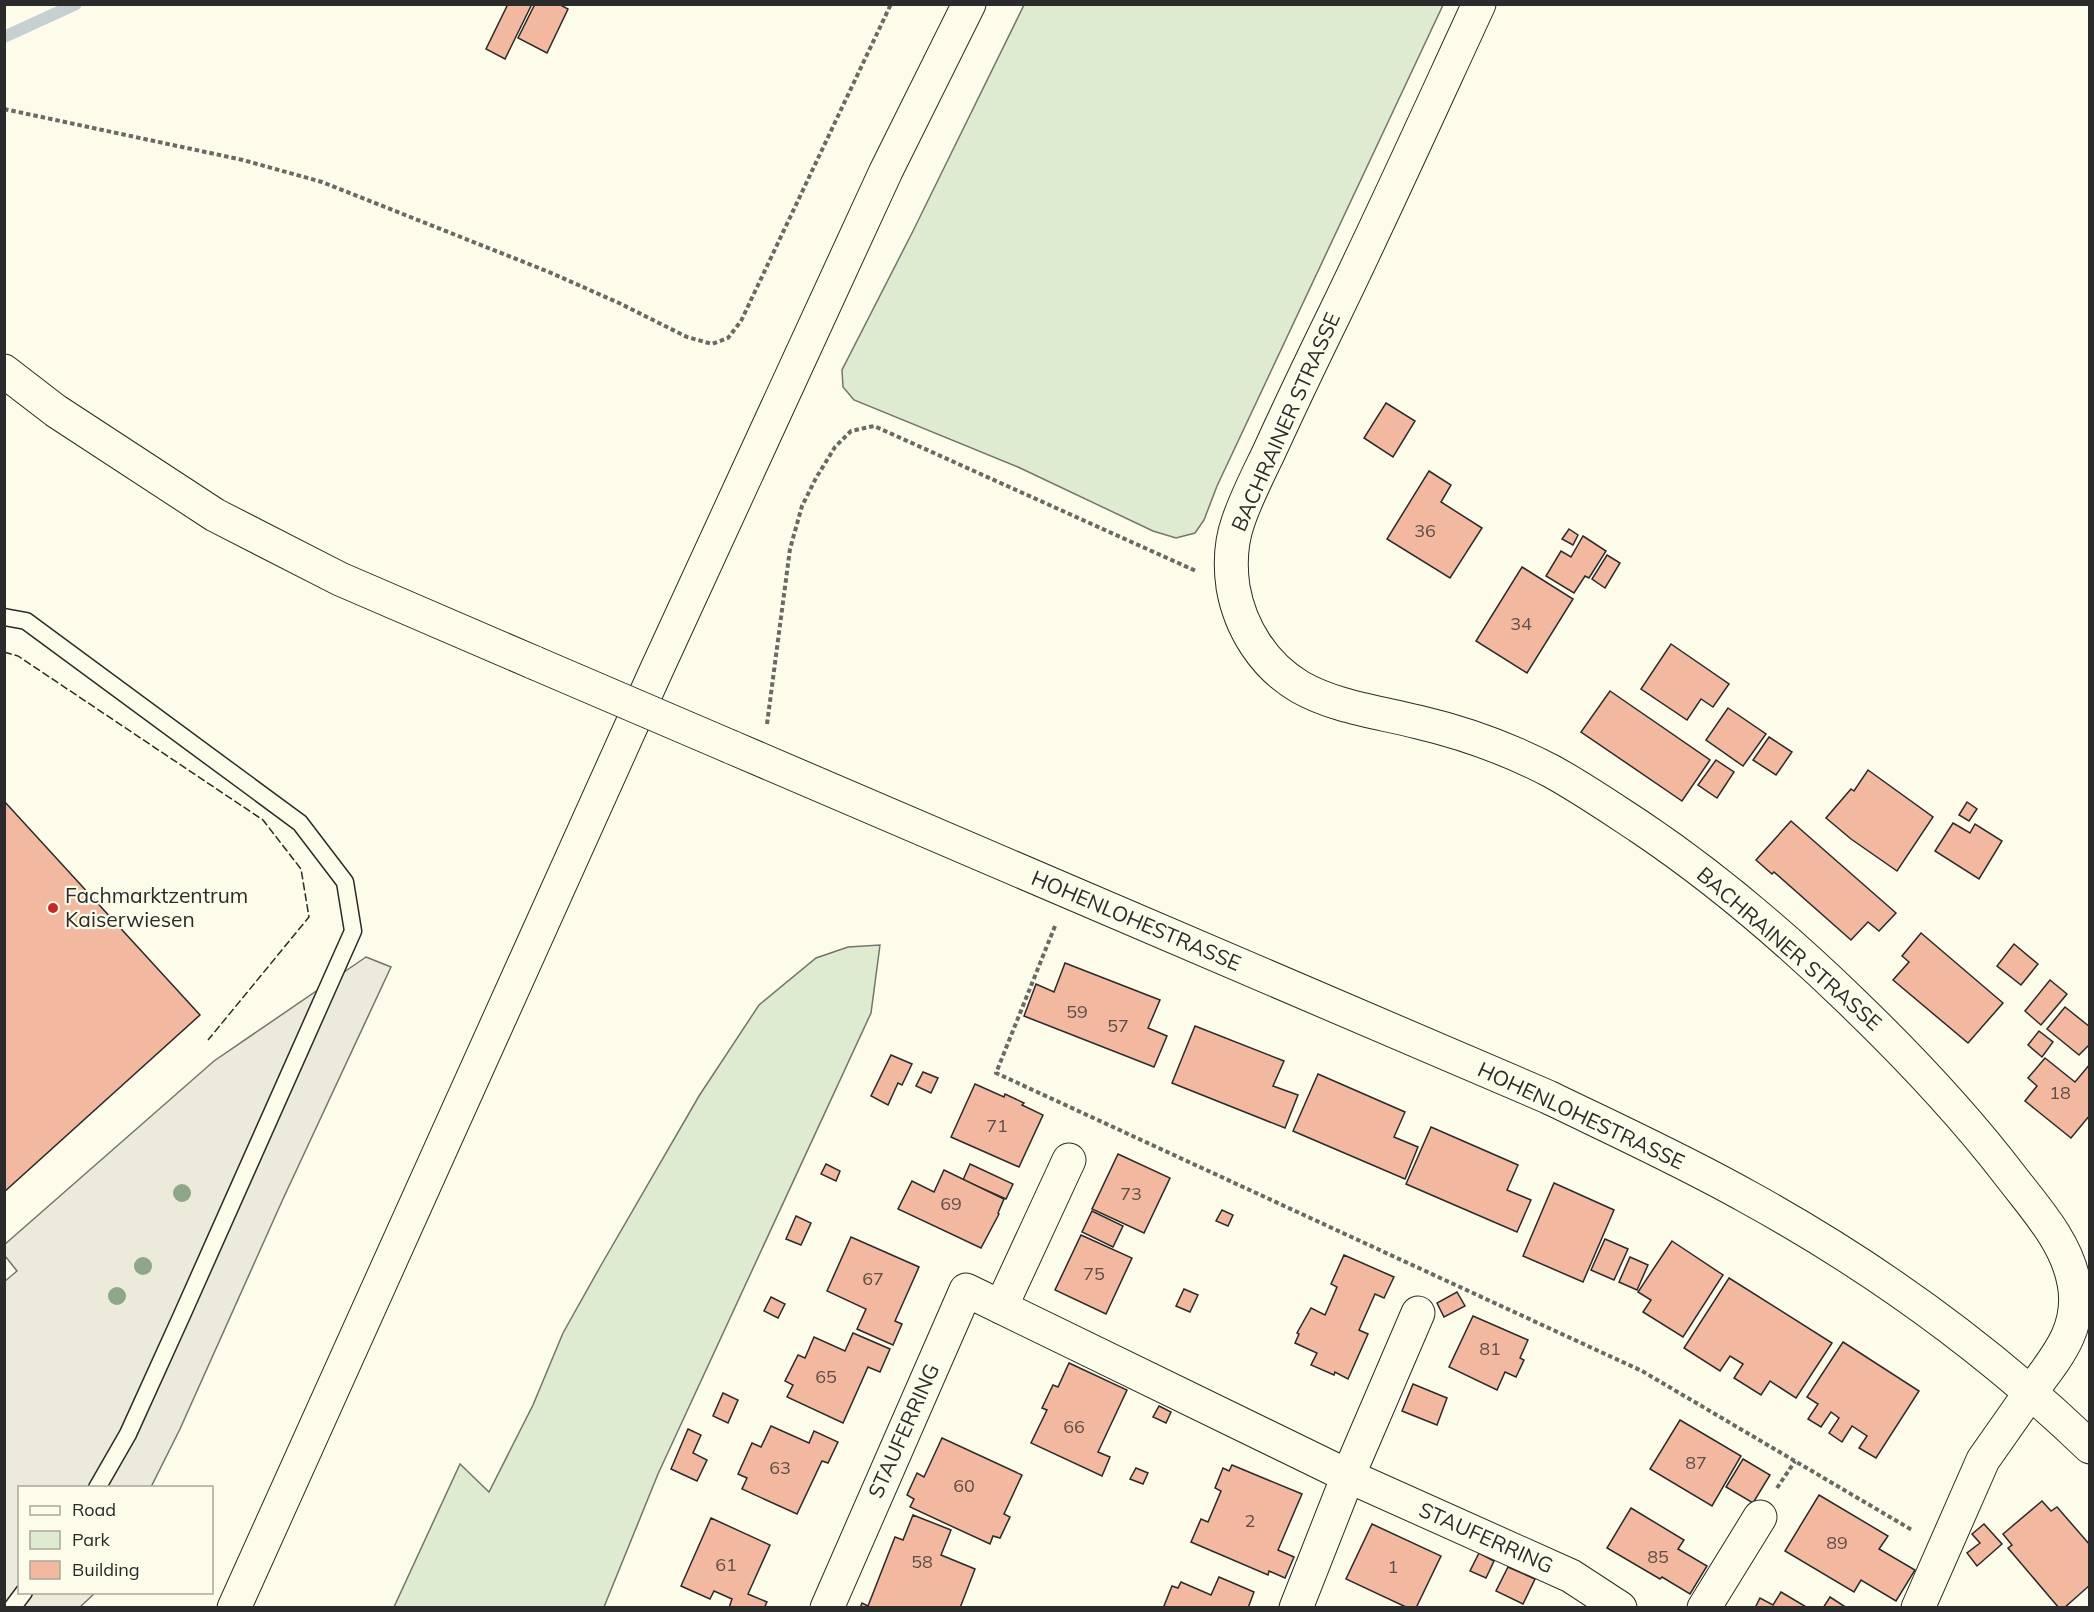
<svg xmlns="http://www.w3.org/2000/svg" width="2094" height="1612" font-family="Mulish,sans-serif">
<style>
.green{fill:#deebd1;stroke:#74746e;stroke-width:1.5}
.parking{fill:#eceadb;stroke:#74746e;stroke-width:1.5}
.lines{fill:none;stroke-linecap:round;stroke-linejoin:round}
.stream{stroke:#c7d0d0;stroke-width:12}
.building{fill:#f2b8a0;stroke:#2b2b2b;stroke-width:1.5}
.lane-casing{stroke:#2b2b2b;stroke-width:19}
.street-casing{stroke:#2b2b2b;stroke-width:35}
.secondary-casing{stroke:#2b2b2b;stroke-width:35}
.highway-casing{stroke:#2b2b2b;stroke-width:35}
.path{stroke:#6a6964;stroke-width:4;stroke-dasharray:4.5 3;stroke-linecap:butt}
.lane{stroke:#fdfbea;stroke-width:16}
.street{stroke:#fdfbea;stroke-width:33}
.secondary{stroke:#fdfbea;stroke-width:33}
.highway{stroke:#fdfbea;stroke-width:33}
.secondary-bridge-casing{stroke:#2b2b2b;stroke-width:35;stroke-linecap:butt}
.secondary-bridge{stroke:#fdfbea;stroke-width:33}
.fence{stroke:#2b2b2b;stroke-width:1.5;stroke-dasharray:8 3;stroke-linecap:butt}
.tree{fill:#8ea78a}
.poi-dot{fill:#c62828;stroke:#fdfbea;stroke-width:2}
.labels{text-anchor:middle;stroke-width:4.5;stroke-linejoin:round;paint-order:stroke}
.number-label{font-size:18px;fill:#5d4e48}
.street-label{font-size:21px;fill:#2b2b2b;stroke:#fdfbea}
.poi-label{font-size:21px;fill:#2b2b2b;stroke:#fdfbea;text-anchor:start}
</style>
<rect width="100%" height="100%" fill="#fdfbea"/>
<!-- green -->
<g class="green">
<path d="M1024,5H1443L1217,486L1204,520L1195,533L1176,538L1153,531L1018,467L854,400L843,387L842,370L913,231Z"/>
<path d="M880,945L871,1013L658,1474L604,1607H394L460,1464L489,1492L533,1405L563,1333L600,1267L699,1096L759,1005L816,958L848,947Z"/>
</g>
<!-- parking -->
<path class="parking" d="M366,957L391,967L283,1199L180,1429L151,1487L20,1488V1592L95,1593L80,1607H5L4,1282L17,1271L5,1256L4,1245L214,1061Z"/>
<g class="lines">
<!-- stream -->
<path class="stream" d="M4,37L76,4"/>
</g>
<!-- building -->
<g class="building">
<path d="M508,4H532L505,59L486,49Z"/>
<path d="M535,4H559L568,9L547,53L518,38Z"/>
<path d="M1386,403L1415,421L1393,457L1364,438Z"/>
<path d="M1429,471L1451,485L1441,502L1482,528L1450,578L1387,539Z"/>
<path d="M1569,529L1578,535L1573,545L1562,539Z"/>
<path d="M1583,536L1606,551L1589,578L1585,576L1574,593L1546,576L1561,551L1571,557Z"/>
<path d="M1607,555L1620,563L1605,588L1592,579Z"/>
<path d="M1522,567L1573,599L1527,673L1476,641Z"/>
<path d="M1671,644L1729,684L1713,707L1701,699L1687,720L1641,689Z"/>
<path d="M1610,691L1710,760L1682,801L1581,732Z"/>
<path d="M1728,708L1766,734L1743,766L1706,740Z"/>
<path d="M1769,737L1792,752L1776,775L1753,760Z"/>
<path d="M1716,760L1734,772L1717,798L1698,785Z"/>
<path d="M1868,770L1933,817L1897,871L1851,839L1826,818L1851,789L1854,791Z"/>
<path d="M4,801L200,1015L4,1192Z"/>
<path d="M1967,802L1977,809L1969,821L1959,815Z"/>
<path d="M1791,821L1896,913L1879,931L1868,922L1851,940L1774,872L1772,874L1756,860Z"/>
<path d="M1953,823L1970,833L1975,824L2002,841L1979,879L1935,851Z"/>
<path d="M1921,933L2003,1003L1968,1043L1893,980L1909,962L1902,956Z"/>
<path d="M2014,944L2038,964L2021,985L1997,966Z"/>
<path d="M1065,963L1160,1000L1148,1028L1167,1036L1154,1067L1024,1016L1036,984L1054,992Z"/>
<path d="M2050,980L2067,994L2041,1025L2025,1011Z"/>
<path d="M2065,1007L2090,1027V1044L2079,1055L2047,1029Z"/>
<path d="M1195,1026L1284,1061L1273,1086L1298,1095L1285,1128L1172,1083Z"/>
<path d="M2039,1031L2053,1042L2042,1057L2028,1045Z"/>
<path d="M891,1055L912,1064L902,1085L898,1083L888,1105L871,1096Z"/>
<path d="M2045,1058L2075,1082L2090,1064V1115L2071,1138L2025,1101L2037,1086L2028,1078Z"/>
<path d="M923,1072L938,1078L931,1093L916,1086Z"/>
<path d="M1318,1074L1405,1112L1394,1137L1418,1147L1405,1179L1293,1131Z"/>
<path d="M975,1084L1004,1097L1005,1094L1024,1103L1022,1105L1043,1115L1019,1167L951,1137Z"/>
<path d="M1431,1127L1518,1165L1507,1190L1531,1200L1517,1232L1406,1184Z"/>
<path d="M1118,1154L1170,1178L1144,1233L1092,1209Z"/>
<path d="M826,1164L840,1171L836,1181L821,1174Z"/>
<path d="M970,1164L1013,1184L1006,1199L963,1180Z"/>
<path d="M944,1170L1004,1199L998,1213L999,1214L981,1248L898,1209L912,1181L934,1192Z"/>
<path d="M1554,1183L1614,1210L1583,1282L1523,1256Z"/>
<path d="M1222,1210L1233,1215L1228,1226L1216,1221Z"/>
<path d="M1092,1211L1123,1226L1113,1247L1082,1232Z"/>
<path d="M796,1216L811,1223L801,1245L786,1239Z"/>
<path d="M1081,1235L1132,1258L1106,1314L1055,1290Z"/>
<path d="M851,1237L919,1267L895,1321L902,1324L893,1345L857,1329L866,1309L827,1291Z"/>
<path d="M1605,1239L1628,1249L1614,1280L1591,1270Z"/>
<path d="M1672,1241L1723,1275L1683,1337L1643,1312L1651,1300L1638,1292Z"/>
<path d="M1344,1255L1394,1277L1384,1298L1375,1294L1359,1330L1368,1334L1348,1379L1335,1372L1334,1375L1311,1365L1317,1353L1295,1343L1299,1334L1297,1333L1311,1308L1325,1315L1337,1287L1331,1284Z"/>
<path d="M1630,1257L1648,1265L1637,1290L1619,1282Z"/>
<path d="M1729,1278L1832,1343L1796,1398L1770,1381L1761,1395L1734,1378L1743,1364L1730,1356L1720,1371L1684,1348Z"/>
<path d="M1184,1289L1198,1295L1190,1312L1176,1306Z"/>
<path d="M1457,1292L1465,1306L1444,1317L1437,1303Z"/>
<path d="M771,1297L785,1304L778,1318L764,1311Z"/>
<path d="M1473,1316L1528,1340L1520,1358L1524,1360L1516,1377L1505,1372L1497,1390L1449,1367Z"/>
<path d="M853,1333L890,1349L880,1372L868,1367L843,1423L787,1397L793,1385L785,1381L798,1355L805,1358L814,1337L845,1351Z"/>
<path d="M1843,1342L1919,1391L1876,1458L1859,1448L1867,1436L1852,1426L1842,1442L1829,1433L1839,1418L1831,1412L1821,1427L1808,1419L1818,1404L1807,1397Z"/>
<path d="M1069,1363L1127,1390L1098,1452L1110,1457L1102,1476L1031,1443L1047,1410L1042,1408L1053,1385L1058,1387Z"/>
<path d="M1413,1384L1447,1398L1437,1425L1402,1411Z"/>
<path d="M723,1393L738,1400L728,1423L713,1416Z"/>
<path d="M1159,1406L1171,1412L1166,1423L1153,1417Z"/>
<path d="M1680,1420L1741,1456L1712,1506L1650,1469Z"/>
<path d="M771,1426L809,1443L814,1431L838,1442L828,1463L822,1461L797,1514L742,1489L747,1478L738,1474L752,1443L761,1447Z"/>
<path d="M688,1429L701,1435L693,1453L707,1460L697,1481L671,1469Z"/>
<path d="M942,1438L1022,1475L1004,1514L1010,1517L1000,1538L993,1536L990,1544L910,1507L914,1499L907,1495L917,1473L924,1477Z"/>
<path d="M1743,1459L1770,1475L1753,1503L1726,1487Z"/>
<path d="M1232,1465L1302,1494L1278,1550L1294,1557L1285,1578L1269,1571L1268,1575L1191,1542L1201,1519L1208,1522L1221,1491L1215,1488L1223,1468L1229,1471Z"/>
<path d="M1136,1468L1148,1473L1143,1484L1130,1479Z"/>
<path d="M1819,1495L1888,1536L1879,1549L1915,1570L1896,1601L1861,1580L1854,1592L1785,1551Z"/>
<path d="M2042,1501L2051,1511L2057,1507L2090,1545V1585L2064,1608H2059L2008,1548L2012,1545L2003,1534Z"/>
<path d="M1631,1508L1684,1540L1678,1549L1707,1566L1690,1594L1662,1577L1660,1579L1607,1548Z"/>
<path d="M913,1515L951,1530L941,1555L975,1569L960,1608H860L862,1603L868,1606L895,1537L903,1540Z"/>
<path d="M711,1518L770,1545L748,1594L767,1602L764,1608H729L732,1599L714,1591L710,1599L681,1586Z"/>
<path d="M1372,1524L1441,1556L1416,1608H1408L1346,1579Z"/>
<path d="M1984,1524L2002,1544L1977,1566L1967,1553L1980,1543L1972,1534Z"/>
<path d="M1479,1553L1494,1561L1486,1578L1470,1571Z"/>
<path d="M1508,1567L1535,1579L1523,1604L1496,1591Z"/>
<path d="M1219,1577L1254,1592L1248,1608H1168L1164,1606L1172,1586L1178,1588L1181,1582L1211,1595Z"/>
<path d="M1781,1592L1808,1608H1755L1760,1598L1773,1605Z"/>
<path d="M1830,1597L1847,1608H1823Z"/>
</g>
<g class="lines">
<defs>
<g id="lane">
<path d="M4,617L26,621L300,823L345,882L353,931L182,1315L128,1434L97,1488"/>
<path d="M12,1608L24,1592"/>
</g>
<g id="street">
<path d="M1001,1307L1069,1160"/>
<path d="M827,1608L966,1290L1348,1476L1571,1576L1620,1608"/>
<path d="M1296,1608L1348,1476L1418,1313"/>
<path d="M1704,1608L1760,1517"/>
<path d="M1918,1608L1983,1460L2030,1393"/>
</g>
<g id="secondary">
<path d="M1479,4C1431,108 1384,212 1334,315C1312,360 1290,406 1269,452C1258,475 1246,498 1238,522C1231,542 1230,566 1233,587C1240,628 1264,666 1300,687C1335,707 1379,712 1418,722C1465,733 1509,749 1551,771C1582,788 1611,808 1640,827C1716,878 1786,938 1852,1002C1909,1057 1964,1115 2012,1178C2036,1209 2067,1243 2074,1283C2083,1329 2055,1359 2030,1393"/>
<path d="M4,371L56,411L215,515L340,579L535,663"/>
<path d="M731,747L1548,1097C1614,1129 1682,1160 1746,1196C1870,1264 1988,1349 2090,1447"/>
</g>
<path id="highway" d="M234,1608L656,671L886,171L969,4"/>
</defs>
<!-- lane casing -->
<use href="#lane" class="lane-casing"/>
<!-- street casing -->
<use href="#street" class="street-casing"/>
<!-- secondary casing -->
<use href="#secondary" class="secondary-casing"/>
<!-- highway casing -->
<use href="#highway" class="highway-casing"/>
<!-- path -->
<g class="path">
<path d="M4,109L243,160L322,182L549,272L619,303L687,337L712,344L728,338L741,321L891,4"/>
<path d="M767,724L790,549L802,506L816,478L835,447L851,431L874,426L1196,571"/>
<path d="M1055,926L996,1073L1642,1371L1912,1530"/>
<path d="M1777,1488L1795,1461"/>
</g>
<!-- lane -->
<use href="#lane" class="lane"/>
<!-- street -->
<use href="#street" class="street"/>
<!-- secondary -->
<use href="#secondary" class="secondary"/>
<!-- highway -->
<use href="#highway" class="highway"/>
<defs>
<path id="secondary-bridge" d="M535,663L731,747"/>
</defs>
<!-- secondary-bridge casing -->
<use href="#secondary-bridge" class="secondary-bridge-casing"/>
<!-- secondary-bridge -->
<use href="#secondary-bridge" class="secondary-bridge"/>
<!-- fence -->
<path class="fence" d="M4,652L18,656L263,820L301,869L309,917L208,1040"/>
</g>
<!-- trees -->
<g class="tree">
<circle cx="182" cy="1193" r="9"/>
<circle cx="143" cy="1266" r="9"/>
<circle cx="117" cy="1296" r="9"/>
</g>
<!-- markers -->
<circle class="poi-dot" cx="53" cy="908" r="6"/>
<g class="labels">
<!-- number labels -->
<g class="number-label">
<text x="1425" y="537">36</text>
<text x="1521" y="630">34</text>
<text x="1077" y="1018">59</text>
<text x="1118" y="1032">57</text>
<text x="2060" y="1099">18</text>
<text x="997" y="1132">71</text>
<text x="1131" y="1200">73</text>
<text x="951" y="1210">69</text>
<text x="1094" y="1280">75</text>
<text x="873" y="1285">67</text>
<text x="1490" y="1355">81</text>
<text x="826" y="1383">65</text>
<text x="1074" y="1433">66</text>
<text x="1696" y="1469">87</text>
<text x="780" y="1474">63</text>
<text x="964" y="1492">60</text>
<text x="1250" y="1527">2</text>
<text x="1837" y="1549">89</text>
<text x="1658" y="1563">85</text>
<text x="922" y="1568">58</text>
<text x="726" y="1571">61</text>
<text x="1393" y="1573">1</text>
</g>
<!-- street labels -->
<g class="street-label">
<text transform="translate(1286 422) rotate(-66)" y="7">BACHRAINER STRASSE</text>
<text transform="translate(1136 921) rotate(23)" y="7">HOHENLOHESTRASSE</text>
<text transform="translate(1789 949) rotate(41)" y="7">BACHRAINER STRASSE</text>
<text transform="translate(1581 1116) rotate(25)" y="7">HOHENLOHESTRASSE</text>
<text transform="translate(904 1431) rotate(-66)" y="7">STAUFERRING</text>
<text transform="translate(1486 1538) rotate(24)" y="7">STAUFERRING</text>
</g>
<!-- poi labels -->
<g class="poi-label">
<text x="65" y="903">Fachmarktzentrum<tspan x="65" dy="24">Kaiserwiesen</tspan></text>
</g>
</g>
<!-- border -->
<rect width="2094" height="1612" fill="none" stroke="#2b2b2b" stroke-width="12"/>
<!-- legend -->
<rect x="18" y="1486" width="195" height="108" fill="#fdfbea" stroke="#a9a89e" stroke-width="1.5"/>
<rect x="30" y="1506" width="30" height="9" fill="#fdfbea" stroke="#a9a89e" stroke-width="1.5"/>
<text x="72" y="1516" font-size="18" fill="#2b2b2b">Road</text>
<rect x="30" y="1531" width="30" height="18" fill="#deebd1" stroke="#a9a89e" stroke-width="1.5"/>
<text x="72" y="1546" font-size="18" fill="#2b2b2b">Park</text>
<rect x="30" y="1561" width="30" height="18" fill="#f2b8a0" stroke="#a9a89e" stroke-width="1.5"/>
<text x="72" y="1576" font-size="18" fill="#2b2b2b">Building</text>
</svg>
